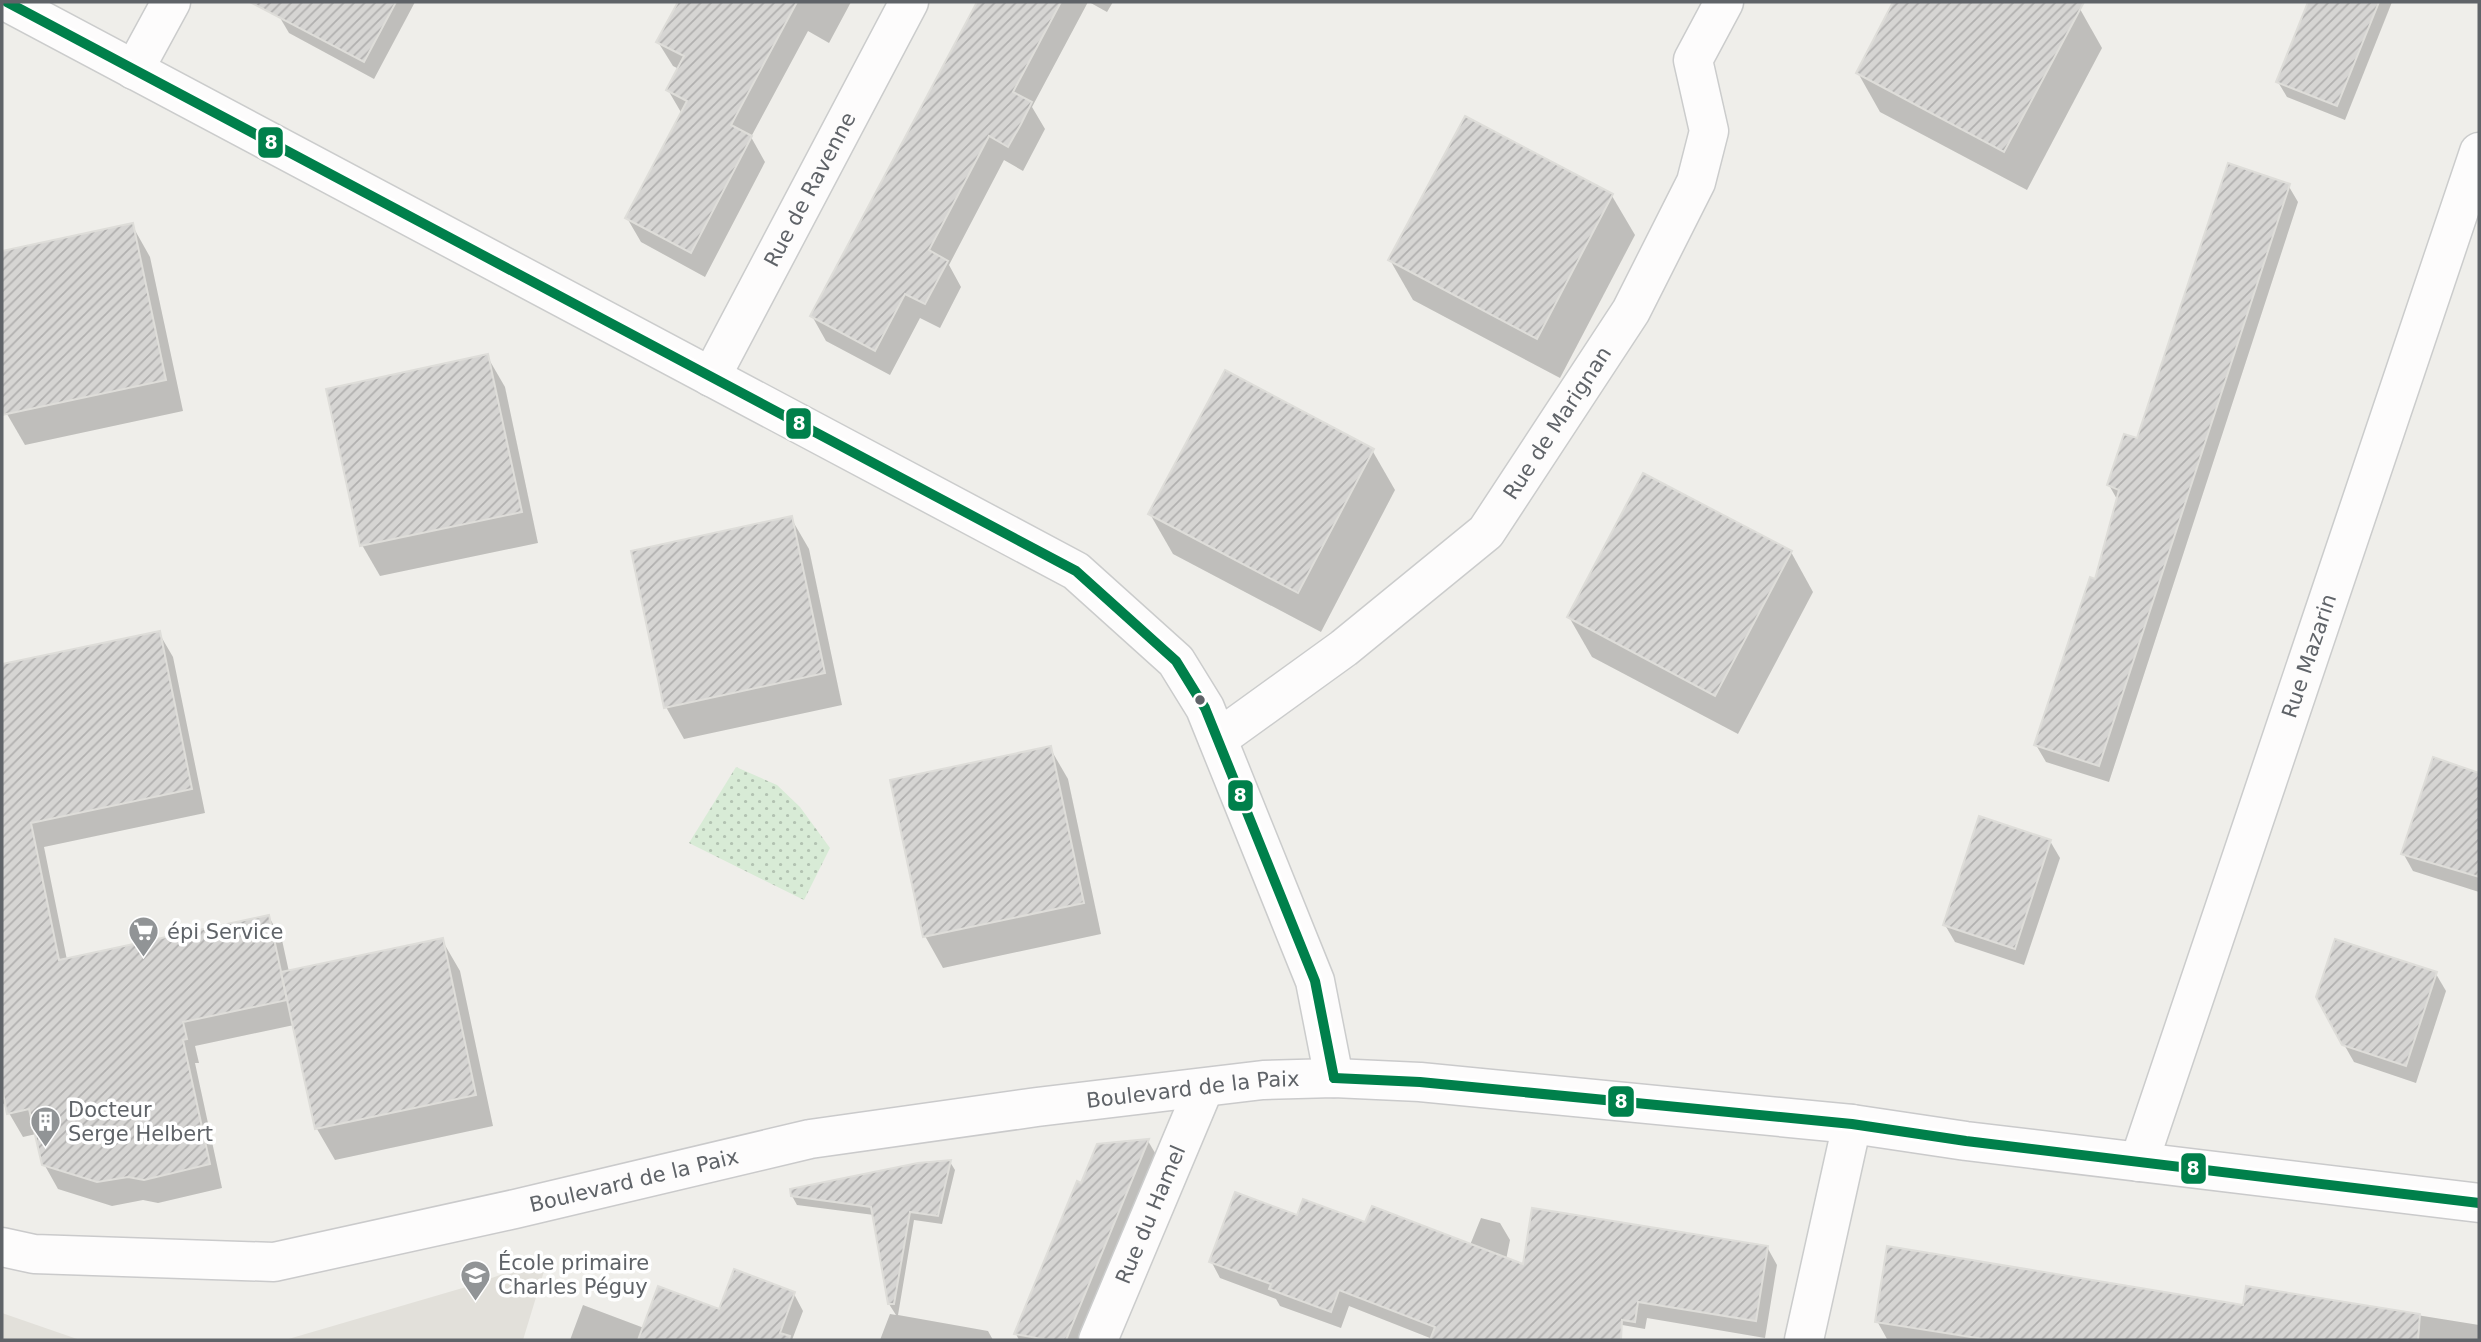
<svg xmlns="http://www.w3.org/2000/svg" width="2481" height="1342" font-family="'DejaVu Sans',sans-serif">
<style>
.education{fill:#e2e0da}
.green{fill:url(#green-dots)}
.shadow{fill:#0003}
.building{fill:url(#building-hatch);stroke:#deddd9;stroke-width:2}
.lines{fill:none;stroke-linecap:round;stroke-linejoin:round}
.street-casing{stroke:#cbcccc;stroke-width:41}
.secondary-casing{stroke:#cacacb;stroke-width:41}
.street{stroke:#fdfcfc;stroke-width:38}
.secondary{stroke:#fdfcfc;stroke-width:38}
.bus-1-casing{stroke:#fff;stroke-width:16}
.bus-1{stroke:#00804b;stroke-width:10}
.bus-dot{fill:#5f6368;stroke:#fff;stroke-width:2.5}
.labels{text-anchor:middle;stroke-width:7;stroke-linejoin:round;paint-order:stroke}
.street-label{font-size:21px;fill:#5f6368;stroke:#fff}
.poi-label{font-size:21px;fill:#5f6368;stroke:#fff;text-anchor:start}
.line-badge{stroke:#fff;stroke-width:2.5}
.badge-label{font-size:19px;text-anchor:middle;font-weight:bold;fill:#fff}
</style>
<defs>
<pattern id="green-dots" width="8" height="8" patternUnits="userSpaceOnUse" patternTransform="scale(1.75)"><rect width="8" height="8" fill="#d8ebd6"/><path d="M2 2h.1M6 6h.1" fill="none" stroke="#b2c2b1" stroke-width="1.8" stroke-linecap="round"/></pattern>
<pattern id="building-hatch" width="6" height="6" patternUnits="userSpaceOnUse" patternTransform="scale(1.75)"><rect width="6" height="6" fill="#d6d5d3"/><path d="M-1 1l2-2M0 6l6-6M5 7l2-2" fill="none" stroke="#b1b0af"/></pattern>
</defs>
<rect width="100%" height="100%" fill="#efeeea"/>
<!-- education -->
<g class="education">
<path d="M548,1258L523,1340H285L466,1287Z"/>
<path d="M2,1313L80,1340H2Z"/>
</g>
<!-- green -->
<path class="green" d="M736,767L777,785L800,807L830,848L804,900L689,843Z"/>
<!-- shadow -->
<g class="shadow">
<path d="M286,2H415L374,79L289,33L279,16Z"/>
<path d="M679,2H851L829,43L808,31L751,137L765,162L705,277L641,242L627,218L682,114L668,90L679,69L673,66L658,42Z"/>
<path d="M979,2H1088L1032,107L1045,129L1023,171L1004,160L949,265L961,287L940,328L920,318L890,375L826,341L812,316Z"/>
<path d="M1089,2H1113L1107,12Z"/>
<path d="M1895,2H2066L2080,9L2102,48L2027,190L1880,112L1858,73Z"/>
<path d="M2310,2H2392L2345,120L2287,97L2278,82Z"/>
<path d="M1466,118L1612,196L1635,235L1560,378L1413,300L1390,260Z"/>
<path d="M2288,185L2298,202L2109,782L2046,762L2036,745L2096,581L2118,501L2109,485Z"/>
<path d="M132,225L150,257L183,411L25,445L7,414L2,390V253Z"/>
<path d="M487,356L505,387L538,543L380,576L362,545Z"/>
<path d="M1372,450L1395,490L1321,632L1173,554L1150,514Z"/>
<path d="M791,518L809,549L842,705L684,739L666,707Z"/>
<path d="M1791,552L1813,592L1738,734L1592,657L1569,617Z"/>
<path d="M159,633L173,657L205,813L44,847L67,960L269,917L282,940L289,972L442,940L460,971L493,1126L335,1160L317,1129L294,1025L195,1046L199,1063H195L222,1188L158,1203L143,1200L112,1206L58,1189L44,1164L36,1134L23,1137L9,1113L7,1103L2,1104V819L31,813L2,676V666Z"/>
<path d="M1050,748L1068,779L1101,934L943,968L925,936Z"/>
<path d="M2434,759L2479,774V892L2413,871L2403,853Z"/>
<path d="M2050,841L2060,858L2024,965L1955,942L1945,925Z"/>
<path d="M2436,974L2446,991L2416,1083L2354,1062L2317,997Z"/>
<path d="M1148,1141L1158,1158L1082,1340H1019L1016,1334L1098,1146Z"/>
<path d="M950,1162L955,1170L942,1224L914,1220L898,1315L988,1331L993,1340H880L890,1314L896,1315L889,1304L874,1215L797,1205L792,1196Z"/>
<path d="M1298,1218L1366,1224L1470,1245L1481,1218L1500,1223L1510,1240L1490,1340H1435L1349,1306L1341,1328L1280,1306L1276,1299L1220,1278L1211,1261Z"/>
<path d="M1767,1247L1777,1265L1765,1338L1647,1318L1645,1329L1594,1320Z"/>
<path d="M2248,1288L2479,1325V1340H1897L1887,1339L1877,1321L2245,1307Z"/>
<path d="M794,1294L803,1311L792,1340H570L583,1305L644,1328Z"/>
</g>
<!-- building -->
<g class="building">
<path d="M250,2H396L364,62Z"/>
<path d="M678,2H797L731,125L752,136L691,253L625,218L687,101L666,90L684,56L656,42Z"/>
<path d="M977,2H1061L1013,92L1032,102L1021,124L1008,147L989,136L929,250L948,261L925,304L905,294L875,351L810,316Z"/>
<path d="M1893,2H2084L2004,152L1856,73Z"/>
<path d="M2308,2H2379L2337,106L2276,82Z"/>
<path d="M1465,116L1613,194L1537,339L1388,260Z"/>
<path d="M2228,163L2290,184L2099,766L2034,745L2090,577L2095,579L2119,490L2107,485L2124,434L2137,438Z"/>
<path d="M133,223L166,380L2,415V251Z"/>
<path d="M488,354L522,512L360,546L326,389Z"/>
<path d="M1225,370L1374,449L1298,593L1148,514Z"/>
<path d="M1643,473L1792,551L1715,696L1567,617Z"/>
<path d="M792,516L825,673L664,708L631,551Z"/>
<path d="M160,631L192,789L31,823L59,960L269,915L287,1000L183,1022L187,1039L183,1040L210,1164L144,1180L128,1177L97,1182L42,1165L29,1109L7,1114L2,1088V664Z"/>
<path d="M1051,746L1084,903L923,937L890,780Z"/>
<path d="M2433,757L2479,773V877L2401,854Z"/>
<path d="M1979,816L2051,840L2015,949L1943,925Z"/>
<path d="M443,938L476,1095L315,1129L281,972Z"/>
<path d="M2335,939L2437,972L2406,1066L2342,1045L2316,997Z"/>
<path d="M1149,1139L1066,1340H1048L1014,1334L1077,1181L1081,1183L1097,1144Z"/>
<path d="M951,1160L938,1216L910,1212L894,1304H888L871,1207L791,1196L790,1189L918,1163Z"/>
<path d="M1235,1192L1297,1215L1303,1199L1365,1222L1372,1206L1523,1264L1532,1208L1768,1246L1756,1321L1638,1302L1635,1322L1622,1320L1621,1340H1430L1435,1327L1339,1290L1331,1312L1269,1289L1271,1284L1209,1262Z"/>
<path d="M1887,1246L2243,1305L2246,1286L2420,1314L2418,1340H1990L1875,1322Z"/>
<path d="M734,1269L795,1292L780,1333L790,1336L789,1340H638L658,1286L719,1309Z"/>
</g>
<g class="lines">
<defs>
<g id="street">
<path d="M7,2L1076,571L1176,661L1205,708L1315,981L1334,1078"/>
<path d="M134,70L171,2"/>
<path id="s1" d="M711,377L909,2"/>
<path id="s2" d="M1218,739L1344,648L1486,532L1631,311L1696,182L1709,131L1693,60L1724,2"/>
<path id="s3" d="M2139,1162L2479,152"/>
<path id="s4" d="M1098,1340L1204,1088"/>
<path d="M1804,1340L1852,1124"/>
</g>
<g id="secondary">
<path id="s5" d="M2,1247L34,1254L274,1262L515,1209L810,1139L1037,1107L1263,1080L1334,1078L1420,1082L1852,1124L1966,1141L2479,1203"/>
</g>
</defs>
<!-- street casing -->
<use href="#street" class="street-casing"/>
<!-- secondary casing -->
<use href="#secondary" class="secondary-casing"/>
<!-- street -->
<use href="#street" class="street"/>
<!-- secondary -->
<use href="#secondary" class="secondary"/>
<defs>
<g id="bus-1">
<path d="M7,2L1076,571L1176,661L1205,708L1315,981L1334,1078"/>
<path d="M1334,1078L1420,1082L1852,1124L1966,1141L2479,1203"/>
</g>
</defs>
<!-- bus-1 casing -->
<use href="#bus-1" class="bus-1-casing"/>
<!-- bus-1 -->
<use href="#bus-1" class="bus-1"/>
</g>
<!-- icons -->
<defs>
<symbol id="supermarket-pin" viewBox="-11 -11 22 30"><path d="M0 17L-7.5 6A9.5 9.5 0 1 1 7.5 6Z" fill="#919496" stroke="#fff"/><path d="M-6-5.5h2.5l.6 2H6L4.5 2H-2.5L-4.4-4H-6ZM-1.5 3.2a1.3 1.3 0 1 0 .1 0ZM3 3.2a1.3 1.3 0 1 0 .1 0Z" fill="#fff"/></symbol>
<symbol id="building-pin" viewBox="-11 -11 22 30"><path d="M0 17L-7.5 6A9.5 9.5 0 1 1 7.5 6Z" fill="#919496" stroke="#fff"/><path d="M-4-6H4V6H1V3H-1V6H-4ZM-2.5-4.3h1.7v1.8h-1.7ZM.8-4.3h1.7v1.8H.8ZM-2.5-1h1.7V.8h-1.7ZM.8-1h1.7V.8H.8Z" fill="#fff"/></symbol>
<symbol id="school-pin" viewBox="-11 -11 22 30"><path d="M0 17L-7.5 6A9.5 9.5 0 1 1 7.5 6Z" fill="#919496" stroke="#fff"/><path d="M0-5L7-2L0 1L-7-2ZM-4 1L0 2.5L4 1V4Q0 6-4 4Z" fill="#fff"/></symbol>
</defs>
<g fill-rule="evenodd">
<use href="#supermarket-pin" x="126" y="914" width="35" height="47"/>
<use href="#building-pin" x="28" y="1104" width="35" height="47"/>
<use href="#school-pin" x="458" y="1258" width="35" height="47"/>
</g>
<!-- markers -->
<circle class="bus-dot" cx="1200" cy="700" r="6"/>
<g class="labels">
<!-- street labels -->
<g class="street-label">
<text dy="7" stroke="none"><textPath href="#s1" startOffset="212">Rue de Ravenne</textPath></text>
<text dy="7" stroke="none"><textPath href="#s2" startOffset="469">Rue de Marignan</textPath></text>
<text dy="7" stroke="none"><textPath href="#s3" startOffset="534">Rue Mazarin</textPath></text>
<text dy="7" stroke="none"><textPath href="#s5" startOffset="1209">Boulevard de la Paix</textPath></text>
<text dy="7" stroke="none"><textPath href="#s5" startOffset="642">Boulevard de la Paix</textPath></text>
<text dy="7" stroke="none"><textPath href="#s4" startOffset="136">Rue du Hamel</textPath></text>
</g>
<!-- poi labels -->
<g class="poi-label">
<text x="167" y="939">épi Service</text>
<text x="68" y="1117">Docteur<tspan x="68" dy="24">Serge Helbert</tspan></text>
<text x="498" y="1270">École primaire<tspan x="498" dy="24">Charles Péguy</tspan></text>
</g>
</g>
<g class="line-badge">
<rect x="257" y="126" width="27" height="33" rx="7" fill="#00804b"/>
<rect x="785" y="407" width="27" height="33" rx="7" fill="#00804b"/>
<rect x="1227" y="779" width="27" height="33" rx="7" fill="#00804b"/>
<rect x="1607" y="1085" width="28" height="33" rx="7" fill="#00804b"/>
<rect x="2180" y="1152" width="27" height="33" rx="7" fill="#00804b"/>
</g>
<g class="badge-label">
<text x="271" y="149">8</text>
<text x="799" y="430">8</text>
<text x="1240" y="802">8</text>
<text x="1621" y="1108">8</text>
<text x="2193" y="1175">8</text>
</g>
<!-- border -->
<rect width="2481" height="1342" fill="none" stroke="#5f6368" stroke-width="7"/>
</svg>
